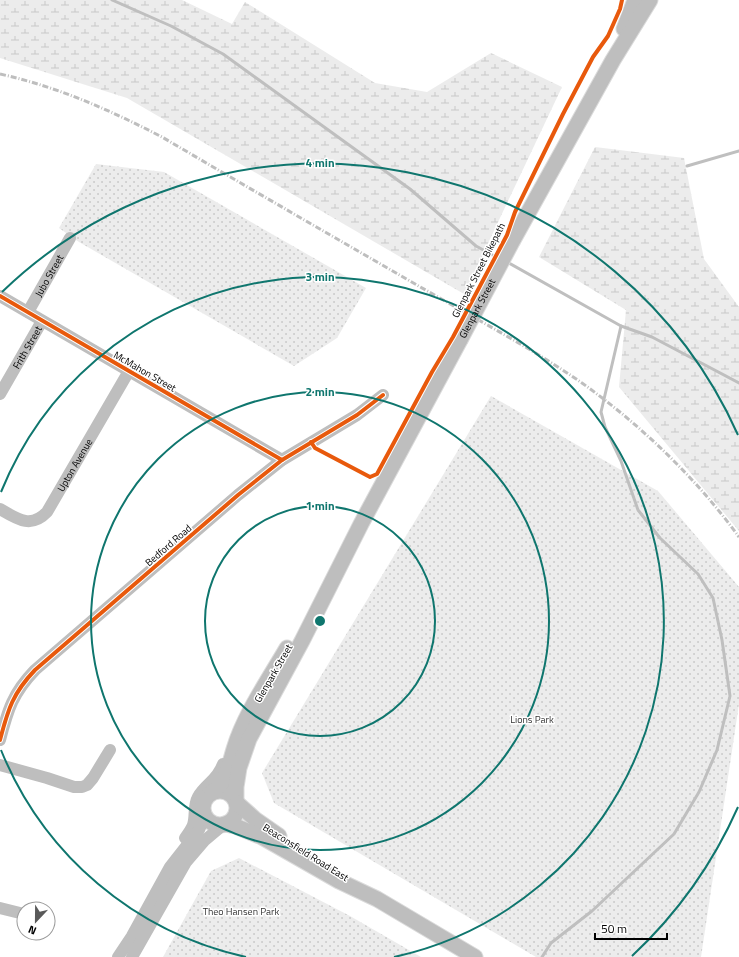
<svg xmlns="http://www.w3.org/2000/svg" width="739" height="957" font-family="'Titillium Web',sans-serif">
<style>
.wetland{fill:url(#wetland-marsh)}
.park{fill:url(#park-dots)}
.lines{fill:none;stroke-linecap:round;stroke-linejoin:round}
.stream{stroke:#bfbfbf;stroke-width:3}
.major-casing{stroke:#dbdbdb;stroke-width:17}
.minor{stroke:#bebebe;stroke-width:12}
.major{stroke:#bebebe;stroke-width:15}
.rail{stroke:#bebebe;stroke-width:3;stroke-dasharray:6 2 1 2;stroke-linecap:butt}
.major-bridge-casing{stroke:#dbdbdb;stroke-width:17;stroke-linecap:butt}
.major-bridge{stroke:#bebebe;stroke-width:15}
.cycleway-casing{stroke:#fff;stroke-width:6}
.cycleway{stroke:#e8590c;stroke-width:4}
.ring{fill:none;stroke:#0f766e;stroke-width:2}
.labels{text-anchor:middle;stroke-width:3;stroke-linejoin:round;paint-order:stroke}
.street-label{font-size:10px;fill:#000;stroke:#fff}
.park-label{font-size:10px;fill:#333;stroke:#fff}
.centre{fill:#0f766e;stroke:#fff;stroke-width:2}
.ring-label{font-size:12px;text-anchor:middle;font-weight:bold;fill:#0f766e;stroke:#fff;stroke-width:3;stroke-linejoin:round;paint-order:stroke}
</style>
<defs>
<pattern id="wetland-marsh" width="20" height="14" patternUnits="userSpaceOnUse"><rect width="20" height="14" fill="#ececec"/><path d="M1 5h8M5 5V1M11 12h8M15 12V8" fill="none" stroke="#c9c9c9"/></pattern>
<pattern id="park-dots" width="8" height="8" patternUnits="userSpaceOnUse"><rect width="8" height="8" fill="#ececec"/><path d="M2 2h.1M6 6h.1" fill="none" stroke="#c9c9c9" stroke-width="1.8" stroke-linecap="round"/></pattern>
</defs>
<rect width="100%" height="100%" fill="#fff"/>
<!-- wetland -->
<g class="wetland">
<path d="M0,0H182L232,24L245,2L375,83L427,92L491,53L562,87L464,294L127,98L0,58Z"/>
<path d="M595,147L684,158L704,259L739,307V531L619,387L626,310L539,257Z"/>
</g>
<!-- park -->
<g class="park">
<path d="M96,164L164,172L366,288L337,338L294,366L79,242L59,228Z"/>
<path d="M491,396L658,491L739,587V704L701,957H536L274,803L262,773Z"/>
<path d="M239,858L350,916L421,957H163L211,871Z"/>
</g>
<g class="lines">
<!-- stream -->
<g class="stream">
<path d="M112,0L171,26L223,54L410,189L476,246L498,258"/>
<path d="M687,166L739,151"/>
<path d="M507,262L621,326L652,337L739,383"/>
<path d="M542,957L551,943L592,911L674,834L699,792L717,750L730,696L722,640L713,598L698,574L660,538L638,510L621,461L605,427L601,412L621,326"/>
</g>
<defs>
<g id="major">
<path d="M624,29L635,0"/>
<path d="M513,240L613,60L650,0"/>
<circle cx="220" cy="808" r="17"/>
<path d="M212,792C227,782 229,765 234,749C244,715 269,679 287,648"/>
<path d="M236,801V787L239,768L249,739L302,641L361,524L460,340"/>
<path d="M237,803L256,820L279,836"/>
<path d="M225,824L235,826L262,837L339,881L377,899L475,957"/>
</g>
</defs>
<!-- major casing -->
<use href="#major" class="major-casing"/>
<!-- minor -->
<g class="minor">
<path d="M0,296L282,460"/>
<path id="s1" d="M28,312L70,238"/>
<path id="s2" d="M0,394L42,321"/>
<path id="s3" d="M0,509C17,519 31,529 47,512L129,371"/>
<path d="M0,740C8,709 13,693 35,670L238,495L282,460L357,415L383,395"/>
<path d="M0,765L47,778L74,787H82L87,785L93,778L110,750"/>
<path d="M185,838C188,834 191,830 193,825C196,815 193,806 198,797C205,784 217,781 223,764"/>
<path d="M0,908L24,914"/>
<path d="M118,957L132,936L170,867L199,830L202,823L204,811"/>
<path d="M132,957L186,862L204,841L223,825"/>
</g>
<!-- major -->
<use href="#major" class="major"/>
<!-- rail -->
<path class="rail" d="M0,74C58,87 110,110 162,137C247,187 332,236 417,285C472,317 530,347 582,383C642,426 696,478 739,537"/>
<defs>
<g id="major-bridge">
<path id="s4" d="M460,340L513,240"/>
</g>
</defs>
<!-- major-bridge casing -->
<use href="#major-bridge" class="major-bridge-casing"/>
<!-- major-bridge -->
<use href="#major-bridge" class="major-bridge"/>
<defs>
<g id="cycleway">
<path d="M0,296L282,460"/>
<path d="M311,442L315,448L370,477L377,474L432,372L453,337L507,235L515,212L563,114L593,57L608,36L620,9L622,0"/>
<path d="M0,740C8,709 13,693 35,670L238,495L282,460L357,415L383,395"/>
</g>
</defs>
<!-- cycleway casing -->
<use href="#cycleway" class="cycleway-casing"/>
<!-- cycleway -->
<use href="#cycleway" class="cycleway"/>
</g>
<!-- distance rings -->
<g class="ring">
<circle cx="320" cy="621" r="115"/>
<circle cx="320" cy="621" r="229"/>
<path d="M246 957A344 344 0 0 1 1 750M1 492A344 344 0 1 1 394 957"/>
<path d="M738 807A458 458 0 0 1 632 956M2 292A458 458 0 0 1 738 435"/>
</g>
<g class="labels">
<!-- street labels -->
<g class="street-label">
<text transform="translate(478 270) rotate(-63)" y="4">Glenpark Street Bikepath</text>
<text dy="4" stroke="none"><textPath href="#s1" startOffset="42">Jubo Street</textPath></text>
<text dy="4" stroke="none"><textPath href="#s4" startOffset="36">Glenpark Street</textPath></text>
<text dy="4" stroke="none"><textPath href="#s2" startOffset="54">Frith Street</textPath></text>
<text transform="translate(145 371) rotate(30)" y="4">McMahon Street</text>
<text dy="4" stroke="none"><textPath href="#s3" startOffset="107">Upton Avenue</textPath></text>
<text transform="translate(168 545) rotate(-41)" y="4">Bedford Road</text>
<text transform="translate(273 673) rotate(-60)" y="4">Glenpark Street</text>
<text transform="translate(306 852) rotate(32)" y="4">Beaconsfield Road East</text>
</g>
<!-- park labels -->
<g class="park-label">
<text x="532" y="723">Lions Park</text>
<text x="241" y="915">Theo Hansen Park</text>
</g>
</g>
<circle cx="320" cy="621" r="6" class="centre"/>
<g class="ring-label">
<text x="320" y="167">4 min</text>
<text x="320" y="281">3 min</text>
<text x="320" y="396">2 min</text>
<text x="320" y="510">1 min</text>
</g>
<!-- north arrow -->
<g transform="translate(36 921) rotate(202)"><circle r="19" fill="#ffffff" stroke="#999999"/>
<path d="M0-3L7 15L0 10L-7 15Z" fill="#595959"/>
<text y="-6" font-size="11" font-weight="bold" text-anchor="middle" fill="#000000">N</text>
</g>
<!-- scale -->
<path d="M595 933v6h72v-6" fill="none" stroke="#000000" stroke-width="2"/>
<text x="601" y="933" font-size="12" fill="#000000" stroke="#ffffff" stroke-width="3" paint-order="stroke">50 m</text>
</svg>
